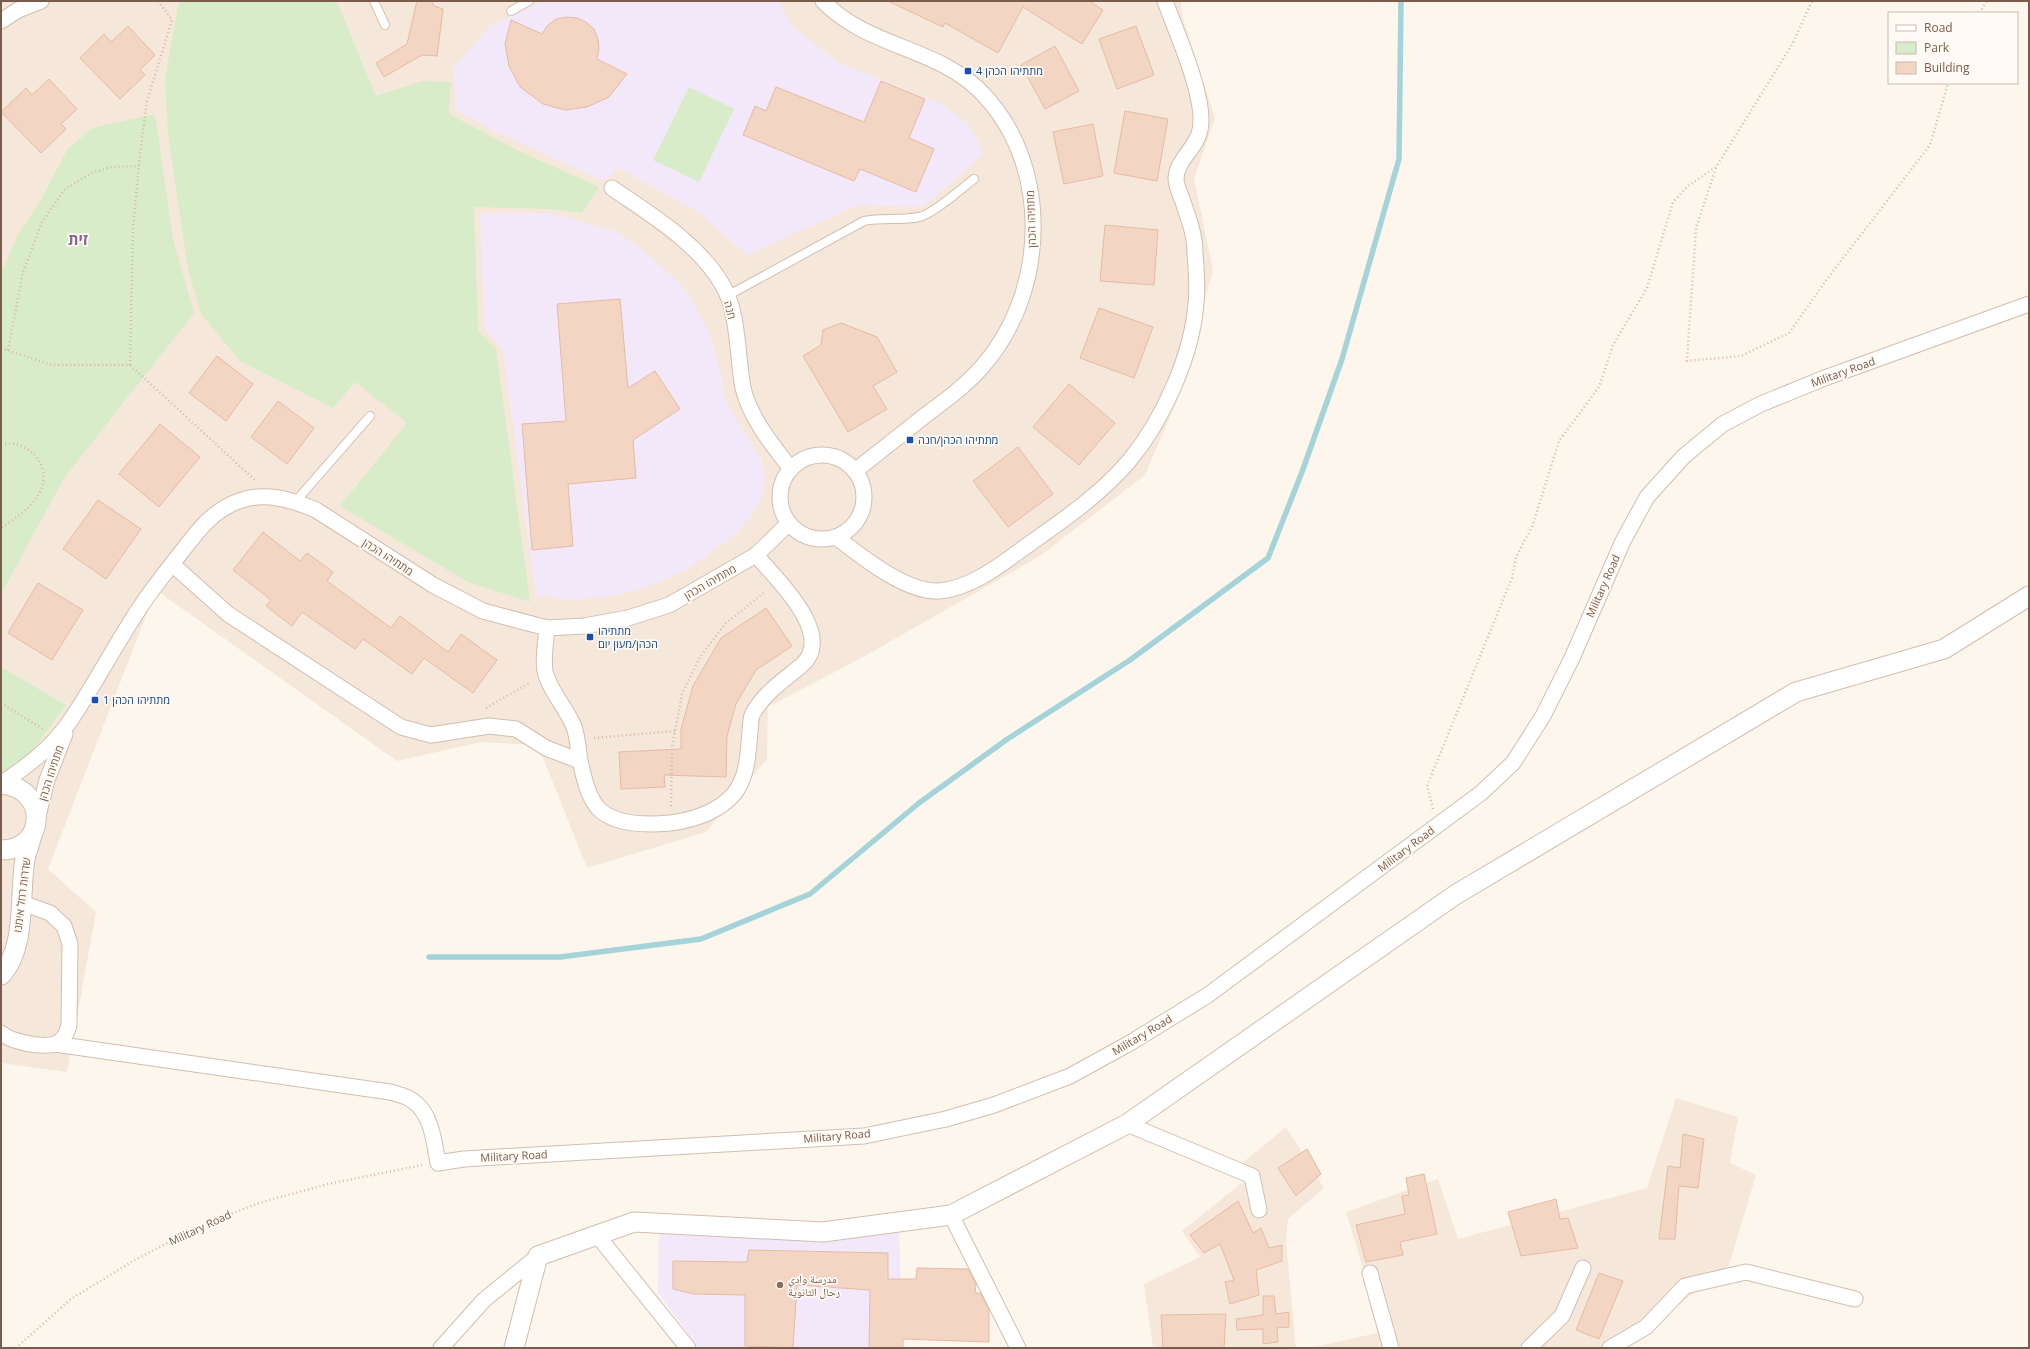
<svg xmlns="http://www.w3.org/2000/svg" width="2030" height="1349" font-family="'Open Sans','Noto Naskh Arabic',Heebo,sans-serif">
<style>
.residential{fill:#f5e8da}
.education{fill:#f3e8fa}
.green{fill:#d8ecc9}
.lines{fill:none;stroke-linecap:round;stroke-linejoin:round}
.stream{stroke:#a5d3da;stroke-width:5.5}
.building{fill:#f3d5c3;stroke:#e6bba3}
.service-casing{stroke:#d1beb0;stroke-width:10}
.minor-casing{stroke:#d1beb0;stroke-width:17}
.tertiary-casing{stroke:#d1beb0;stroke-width:21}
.path{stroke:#d9b8a5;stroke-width:2.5;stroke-dasharray:1 3;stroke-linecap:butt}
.service{stroke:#fff;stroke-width:8}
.minor{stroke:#fff;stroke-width:15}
.tertiary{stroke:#fff;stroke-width:19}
.transit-dot{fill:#1a4fb4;stroke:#fffaf3;stroke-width:1.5}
.education-dot{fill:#8d6e63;stroke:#fffaf3;stroke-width:1.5}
.labels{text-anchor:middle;stroke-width:3.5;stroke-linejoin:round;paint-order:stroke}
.transit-label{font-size:11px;fill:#164399;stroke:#fffaf3;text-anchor:start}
.street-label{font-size:11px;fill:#7a5c4d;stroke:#fffaf3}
.education-label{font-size:11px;fill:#785e54;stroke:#fffaf3;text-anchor:start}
.district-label{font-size:15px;font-weight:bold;fill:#846695;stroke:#fffaf3}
</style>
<rect width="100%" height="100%" fill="#fdf6ec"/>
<!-- residential -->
<g class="residential">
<path d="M1,1H1181L1182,15L1215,118L1194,179L1213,270L1179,396L1145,475L1040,556L865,656L768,707L767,759L706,832L587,868L538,745L481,742L397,761L156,590L48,869L96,912L67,1072L1,1063Z"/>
<path d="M1676,1098L1738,1117L1730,1163L1756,1175L1729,1265L1625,1348H1309L1382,1332L1346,1212L1438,1179L1458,1239L1647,1188Z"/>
<path d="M1286,1127L1324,1188L1288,1219L1286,1242L1296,1348H1153L1144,1284L1200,1257L1182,1231L1244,1181L1240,1165Z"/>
</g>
<!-- education -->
<g class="education">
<path d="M542,1H779L790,24L837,62L944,105L970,126L984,153L923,207L857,205L747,255L701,214L619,168L604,181L494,131L455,109L454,67L490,26Z"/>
<path d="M549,213L616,232L638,246L682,285L696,306L710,336L720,370L724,393L731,411L761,459L765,476L763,494L751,516L731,538L686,570L645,588L609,596L571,600L536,596L503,350L484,328L480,214Z"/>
<path d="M659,1225L899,1228L903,1348H699L658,1293Z"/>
</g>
<!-- green -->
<g class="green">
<path d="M179,1H332L338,4L376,96L423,81L451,82L449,114L523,153L599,187L582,213L548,209L474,207L478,331L496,349L530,602L468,582L340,506L407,423L355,382L333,408L240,361L201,314L188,270L168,134L165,78Z"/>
<path d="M689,87L734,109L699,182L653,160Z"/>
<path d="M155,114L173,239L194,313L64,478L1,594V273L18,234L40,202L67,150L92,128Z"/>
<path d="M1,667L66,705C50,725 27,766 1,772Z"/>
</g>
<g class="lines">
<!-- stream -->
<path class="stream" d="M429,957H560L701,939L810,894L919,803L1006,740L1130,660L1268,558L1302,472L1342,359L1399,159L1401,1"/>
</g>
<!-- building -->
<g class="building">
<path d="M417,1H431L434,6L443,9L437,56L422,55L384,77L376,63L407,44Z"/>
<path d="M888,1H1089L1103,10L1082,44L1023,7L998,53L945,23L943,27Z"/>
<path d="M567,17L577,18L586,22L594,29L598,39L599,49L597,59L627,74L609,97L587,107L565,110L543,104L520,87L509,66L505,44L511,20L542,34L548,25L556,19Z"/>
<path d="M128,26L155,55L140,70L145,75L120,99L80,58L104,34L111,42Z"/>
<path d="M1136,26L1154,75L1117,89L1099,39Z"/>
<path d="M1055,46L1079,91L1045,109L1021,65Z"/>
<path d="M49,79L77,109L61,124L66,129L41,153L1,112L26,88L32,95Z"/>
<path d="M881,81L925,99L909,138L934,149L916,192L860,169L854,181L743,135L755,106L766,111L776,87L864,122Z"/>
<path d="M1125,111L1168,119L1157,181L1114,173Z"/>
<path d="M1093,124L1103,176L1064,184L1053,132Z"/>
<path d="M1105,225L1158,230L1154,285L1100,281Z"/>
<path d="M620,299L628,388L655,371L680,409L633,440L636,478L568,484L573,546L532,550L522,424L566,421L557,304Z"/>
<path d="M1099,308L1153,327L1134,378L1080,358Z"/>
<path d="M841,323L877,337L897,372L873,386L887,409L848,432L803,356L821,345L823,330Z"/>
<path d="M217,356L253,384L226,421L189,393Z"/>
<path d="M1069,384L1115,423L1079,465L1033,427Z"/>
<path d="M278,401L314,428L287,464L251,437Z"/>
<path d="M160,424L200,457L159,507L119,474Z"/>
<path d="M1018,447L1053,494L1008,527L973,481Z"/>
<path d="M98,500L141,529L106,579L63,549Z"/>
<path d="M263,532L300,561L307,553L333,572L327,581L391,628L400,616L448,652L461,634L497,660L473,693L424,658L412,674L363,639L355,649L302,612L292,626L266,606L271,600L233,570Z"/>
<path d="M38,583L83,610L52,660L8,633Z"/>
<path d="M766,608L792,646L756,670L736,704L727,736L726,777L664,775L665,787L621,789L619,752L681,749V729L693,686L721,638Z"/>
<path d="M1683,1134L1704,1139L1698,1188L1679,1186L1675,1239H1659L1668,1166L1680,1168Z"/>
<path d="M1307,1149L1321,1174L1296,1196L1278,1168Z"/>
<path d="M1424,1174L1437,1234L1400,1242L1403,1255L1366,1262L1356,1225L1405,1214L1402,1196L1409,1195L1406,1178Z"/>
<path d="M1556,1199L1560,1219L1568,1218L1578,1248L1521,1256L1508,1212Z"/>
<path d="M1238,1201L1253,1233L1261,1228L1269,1248L1282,1245V1261L1256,1270L1259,1295L1230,1304L1225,1282L1234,1280L1220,1244L1204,1253L1190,1235Z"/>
<path d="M749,1250L888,1253V1279H916L917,1268L968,1269L976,1284L975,1293H980L989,1310V1342L903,1339V1348H869L870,1290L797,1285L793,1348L745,1346V1295L694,1294L673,1289V1261L747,1262Z"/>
<path d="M1599,1273L1623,1281L1599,1339L1576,1330Z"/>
<path d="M1263,1296H1274L1276,1314L1289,1312V1327L1277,1328L1278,1342L1263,1344V1329L1237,1330L1236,1319L1263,1315Z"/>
<path d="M1226,1314L1224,1348H1163L1161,1315Z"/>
</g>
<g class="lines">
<defs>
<g id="service">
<path d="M374,1L385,25"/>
<path d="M511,11L529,1"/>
<path d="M727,296L864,221C882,217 901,221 919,217C932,215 962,188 974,179"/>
<path d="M296,501L370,416"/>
</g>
<g id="minor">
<path d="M823,1C865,46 934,47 978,89C1053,161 1049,293 981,368C965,386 946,400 927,414C903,433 879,452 855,471"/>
<path d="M1,21L18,10L41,1"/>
<path d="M612,188C651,215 697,242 722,284C739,312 737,356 743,388C750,418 773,446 791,469"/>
<circle cx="822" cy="497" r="42"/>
<path d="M836,537C861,556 906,593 939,591C974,588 1005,561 1032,542C1066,518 1102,493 1129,461C1163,420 1192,356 1196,303C1198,287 1196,269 1195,253C1195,234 1188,217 1182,199C1180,194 1176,185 1176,179C1176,160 1197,148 1200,130C1207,99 1176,32 1165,1"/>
<path d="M172,564L228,614L401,727L431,735L489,726L516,729L546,748L580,761"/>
<path d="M547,628C546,640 542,664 546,675C552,694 567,709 574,727C578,738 578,750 580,761C584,777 587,795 598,808C614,825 648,825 670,823C694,820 717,813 734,794C748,776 748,753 750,731C751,725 750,718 753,713C765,692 784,680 802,665C836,634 776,579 756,555"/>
<path d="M1,784C27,766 52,748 70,721C96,683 117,641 143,603C153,588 165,573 176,559C194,536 210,511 239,501C265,491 292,500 316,510L433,585L483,611L547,628L584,626L628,618L669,605L756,555L789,523"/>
<path d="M37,820L47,780L65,734"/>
<path d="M1,1033C11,1042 42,1048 55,1044C64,1041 67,1033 69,1025L70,944L64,926L50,913L22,903"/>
<path d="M55,1044L390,1092C397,1094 407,1096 413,1101C432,1114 434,1142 438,1163L464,1159L864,1136L946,1119L994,1105L1070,1076L1130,1043L1208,995L1481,793L1513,763L1543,716L1572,658L1623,541L1647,497L1684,456L1723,424L1761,404L1822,379L2029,304"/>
<path d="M1127,1124L1252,1176L1259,1210"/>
<path d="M951,1215L1018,1348"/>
<path d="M597,1235L688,1348"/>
<path d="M1370,1273L1391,1348"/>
<path d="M441,1348L484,1300L538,1256"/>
<path d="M1529,1348L1562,1316L1583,1268"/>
<path d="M1610,1348L1646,1327L1685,1286L1746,1272L1855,1299"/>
</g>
<g id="tertiary">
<path d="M1,784C49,788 47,850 1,850"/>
<path d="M1,975C27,947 19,894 25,859C27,851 30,843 32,835"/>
<path d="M514,1348L538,1256L634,1222L823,1232L951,1215L1127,1124L1455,895L1796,692L1944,649L2029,596"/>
</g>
</defs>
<!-- service casing -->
<use href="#service" class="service-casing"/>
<!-- minor casing -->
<use href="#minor" class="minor-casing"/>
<!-- tertiary casing -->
<use href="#tertiary" class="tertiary-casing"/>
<!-- path -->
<g class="path">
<path d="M1980,13L1986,1"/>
<path d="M1716,168L1696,228L1687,361L1741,356L1789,333L1827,279L1930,145L1948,83"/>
<path d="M1,348L52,365H130L256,481"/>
<path d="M8,350L23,272L42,222L65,189L92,173L112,167L139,166"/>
<path d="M130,365L133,228L140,154L147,101L172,20L158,1"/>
<path d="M1,444C27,439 52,464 41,490C34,506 15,519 1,528"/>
<path d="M1,703L43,729"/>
<path d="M486,708L531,682"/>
<path d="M594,738L675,731"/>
<path d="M671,806L672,747L682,694L700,657L726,623L766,591"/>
<path d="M1433,809L1427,786L1512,578L1516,557L1532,527L1559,441L1599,387L1613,345L1647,288L1673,202L1688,186L1716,167L1793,43L1812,1"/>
<path d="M16,1348L71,1299L133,1261L200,1226L259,1203L328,1184L422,1165"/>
</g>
<!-- service -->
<use href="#service" class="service"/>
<!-- minor -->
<use href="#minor" class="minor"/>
<!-- tertiary -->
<use href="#tertiary" class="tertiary"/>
</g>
<!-- markers -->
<g class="transit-dot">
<rect x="964" y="67" width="8" height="8" rx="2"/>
<rect x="906" y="436" width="8" height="8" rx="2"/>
<rect x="586" y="633" width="8" height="8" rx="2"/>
<rect x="91" y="696" width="8" height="8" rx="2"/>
</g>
<circle class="education-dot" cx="780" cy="1285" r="4"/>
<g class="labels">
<!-- transit labels -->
<g class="transit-label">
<text x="976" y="75">מתתיהו הכהן 4</text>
<text x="918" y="444">מתתיהו הכהן/חנה</text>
<text x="598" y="635">מתתיהו<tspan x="598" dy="13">הכהן/מעון יום</tspan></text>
<text x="103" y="704">מתתיהו הכהן 1</text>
</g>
<!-- street labels -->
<g class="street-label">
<text transform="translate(1031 219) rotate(-92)" y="4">מתתיהו הכהן</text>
<text transform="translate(730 310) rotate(76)" y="4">חנה</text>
<text transform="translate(1843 372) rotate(-20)" y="4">Military Road</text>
<text transform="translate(388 557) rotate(33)" y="4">מתתיהו הכהן</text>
<text transform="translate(710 582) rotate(-30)" y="4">מתתיהו הכהן</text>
<text transform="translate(1603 586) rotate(-66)" y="4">Military Road</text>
<text transform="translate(51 773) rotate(-72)" y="4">מתתיהו הכהן</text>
<text transform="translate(1406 849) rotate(-37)" y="4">Military Road</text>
<text transform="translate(22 895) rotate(-83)" y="4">שדרות רחל אימנו</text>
<text transform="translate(1142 1035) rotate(-31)" y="4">Military Road</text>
<text transform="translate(837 1136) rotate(-5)" y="4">Military Road</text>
<text transform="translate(514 1156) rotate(-3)" y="4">Military Road</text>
<text transform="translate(200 1228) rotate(-25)" y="4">Military Road</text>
</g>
<!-- education labels -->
<g class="education-label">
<text x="788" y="1283">مدرسة وادي<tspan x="788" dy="13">رحال الثانوية</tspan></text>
</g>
<!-- district labels -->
<g class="district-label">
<text x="78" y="245">זית</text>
</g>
</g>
<!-- border -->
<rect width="2030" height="1349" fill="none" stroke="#7a5c4d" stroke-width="4"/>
<!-- legend -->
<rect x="1888" y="12" width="130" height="72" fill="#fffaf3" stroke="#cabbb1"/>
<rect x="1896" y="25" width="20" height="6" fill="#ffffff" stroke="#cabbb1"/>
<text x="1924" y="32" font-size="12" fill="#7a5c4d">Road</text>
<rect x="1896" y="42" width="20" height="12" fill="#d8ecc9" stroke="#cabbb1"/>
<text x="1924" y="52" font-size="12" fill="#7a5c4d">Park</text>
<rect x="1896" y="62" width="20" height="12" fill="#f3d5c3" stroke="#cabbb1"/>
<text x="1924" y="72" font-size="12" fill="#7a5c4d">Building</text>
</svg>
